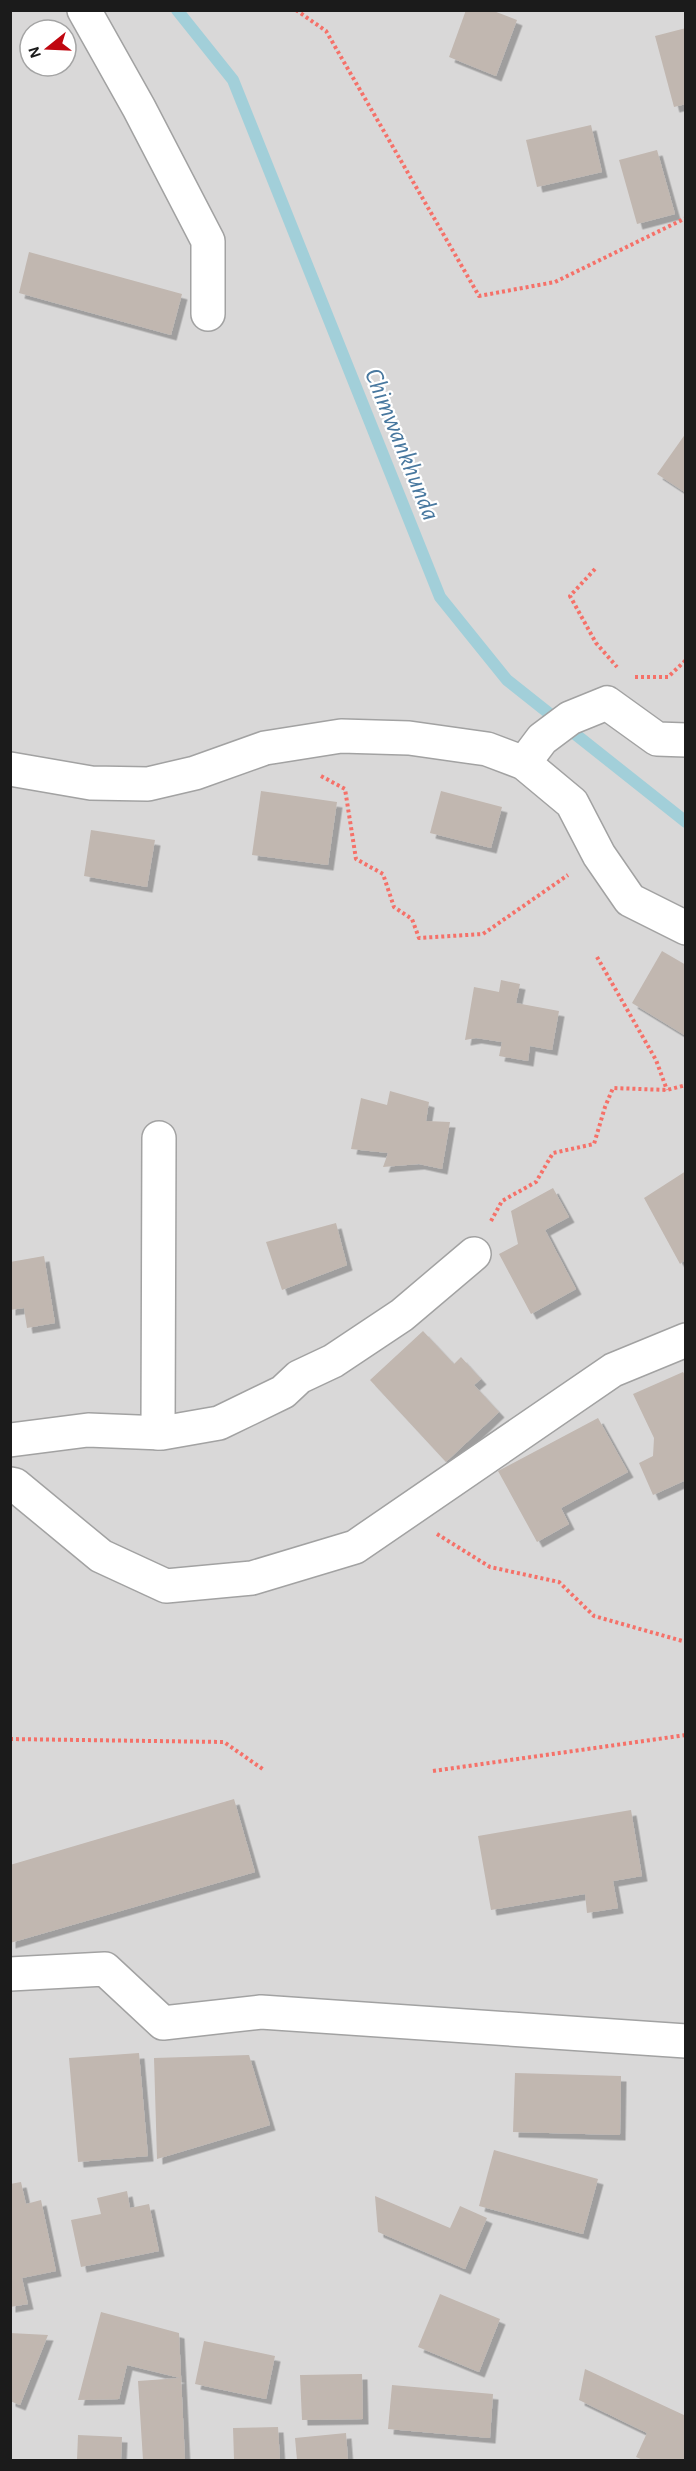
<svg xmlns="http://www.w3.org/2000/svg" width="696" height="2471" font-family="'Alegreya Sans',sans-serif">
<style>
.residential{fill:#d9d8d8;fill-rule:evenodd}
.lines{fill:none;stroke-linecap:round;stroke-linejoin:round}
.stream{stroke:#a2cfd9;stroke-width:12}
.building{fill:#c1b7b0;filter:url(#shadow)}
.minor-casing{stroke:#a2a2a2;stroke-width:36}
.path{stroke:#f57169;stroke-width:4;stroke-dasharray:3 3;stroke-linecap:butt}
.minor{stroke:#fff;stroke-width:33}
.labels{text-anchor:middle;stroke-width:4.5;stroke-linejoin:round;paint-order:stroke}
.water-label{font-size:26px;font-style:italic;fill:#48789f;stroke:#fff}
</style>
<defs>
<filter id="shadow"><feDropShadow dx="5.5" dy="5.5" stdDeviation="0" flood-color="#0004"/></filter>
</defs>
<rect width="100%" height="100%" fill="#ece8e1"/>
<!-- residential -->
<path class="residential" d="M11,11H685V2460H11ZM30,30H66V66H30Z"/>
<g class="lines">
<!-- stream -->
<path class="stream" d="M177,10L233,80L440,597L507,680L686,822"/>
</g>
<!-- building -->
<g class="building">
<path d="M466,10H491L517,20L496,76L449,57Z"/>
<path d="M686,28V104L674,107L655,36Z"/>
<path d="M591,125L602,172L537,187L526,140Z"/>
<path d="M657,150L675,214L637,224L619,160Z"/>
<path d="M29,252L182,294L171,335L19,293Z"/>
<path d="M686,433V493L657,474Z"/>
<path d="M261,791L337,802L328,865L252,855Z"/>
<path d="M441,791L502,807L491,848L430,833Z"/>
<path d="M91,830L155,840L147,887L84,876Z"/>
<path d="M662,951L686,965V1036L632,1003Z"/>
<path d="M501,980L520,984L516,1003L559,1011L552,1050L530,1046L528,1061L499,1056L502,1042L476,1038L465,1040L474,987L499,992Z"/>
<path d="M390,1091L429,1102L426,1121L450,1122L442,1169L419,1164L383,1167L388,1153L351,1149L361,1098L387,1105Z"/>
<path d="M686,1171V1259L680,1264L644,1198Z"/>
<path d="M553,1188L569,1217L545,1230L576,1289L531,1314L499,1254L518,1244L511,1211Z"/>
<path d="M336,1223L347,1265L282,1290L266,1242Z"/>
<path d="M44,1256L55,1323L27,1328L24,1308L10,1310V1262Z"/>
<path d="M423,1331L454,1364L461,1357L481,1379L474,1385L499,1412L446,1462L370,1380Z"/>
<path d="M683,1372L686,1377V1480L653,1495L639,1463L653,1456L654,1438L633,1394Z"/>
<path d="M598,1418L628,1472L561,1508L569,1524L537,1542L498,1471Z"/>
<path d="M234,1799L255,1872L10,1943V1865Z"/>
<path d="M631,1810L642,1876L613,1881L618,1908L587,1913L585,1894L491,1910L478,1836Z"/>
<path d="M139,2053L148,2156L78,2162L69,2058Z"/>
<path d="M249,2055L270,2125L157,2159L154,2058Z"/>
<path d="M515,2073L621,2076L620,2135L513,2132Z"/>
<path d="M494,2150L598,2179L583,2234L479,2206Z"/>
<path d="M21,2182L26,2204L41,2200L56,2271L22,2278L28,2304L10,2307V2184Z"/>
<path d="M127,2191L130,2208L149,2204L159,2251L81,2267L71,2220L101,2214L97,2198Z"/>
<path d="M375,2196L450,2228L460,2206L487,2218L465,2269L378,2232Z"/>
<path d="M440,2294L500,2319L479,2372L418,2347Z"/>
<path d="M101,2312L179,2333L185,2460H143L138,2381L180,2378L127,2365L119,2399L78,2400Z"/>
<path d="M10,2333L48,2335L20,2405L10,2401Z"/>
<path d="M204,2341L275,2356L266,2399L195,2384Z"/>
<path d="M585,2369L686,2416V2460H643L636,2457L647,2433L579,2400Z"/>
<path d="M362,2374L363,2419L302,2420L300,2375Z"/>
<path d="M392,2385L493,2394L490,2438L388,2429Z"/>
<path d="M278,2427L280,2460H234L233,2428Z"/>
<path d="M346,2433L348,2460H297L295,2438Z"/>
<path d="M78,2435L122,2437L121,2460H77Z"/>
</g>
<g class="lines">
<defs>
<g id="minor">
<path d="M84,10L139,108L208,241V314"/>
<path d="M524,763L542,739L570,718L607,703L657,739L686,740"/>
<path d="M10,769L91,783L148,784L195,773L265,748L341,736L409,738L487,749L524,763L572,803L599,855L630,900L686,928"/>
<path d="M158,1433L159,1138"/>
<path d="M10,1440L88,1430L162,1433L219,1423L283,1392L299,1377L333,1361L402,1315L474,1254"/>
<path d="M10,1484L15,1485L101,1556L166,1586L252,1578L355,1547L613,1370L686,1340"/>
<path d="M10,1974L105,1969L163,2023L261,2012L686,2041"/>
</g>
</defs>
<!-- minor casing -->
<use href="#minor" class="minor-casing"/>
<!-- path -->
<g class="path">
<path d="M296,10L326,31L479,296L555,282L686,218"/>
<path d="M595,569L570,596L596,643L617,667"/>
<path d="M635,677H668L686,660"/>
<path d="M321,776L345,789L356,859L383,874L394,907L412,919L419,938L483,934L568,875"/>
<path d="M597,957L656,1060L667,1090"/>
<path d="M491,1221L502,1201L536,1182L553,1153L594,1144L605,1107L613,1088L667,1090L686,1085"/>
<path d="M437,1534L490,1567L559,1582L594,1616L686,1642"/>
<path d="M10,1739L224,1742L264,1770"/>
<path d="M433,1771L686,1735"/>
</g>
<!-- minor -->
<use href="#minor" class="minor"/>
</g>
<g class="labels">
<!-- water labels -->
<g class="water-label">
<text transform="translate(403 444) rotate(68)" y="9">Chimwankhunda</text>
</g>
</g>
<!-- border -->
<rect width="696" height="2471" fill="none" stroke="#1b1b1b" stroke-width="24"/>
<!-- north arrow -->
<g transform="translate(48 48) rotate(252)"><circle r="28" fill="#ffffff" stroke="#a4a4a4" stroke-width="1.5"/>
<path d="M0-4.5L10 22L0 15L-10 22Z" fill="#c0060f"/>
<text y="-9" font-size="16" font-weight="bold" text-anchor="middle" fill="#1b1b1b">N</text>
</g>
</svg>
